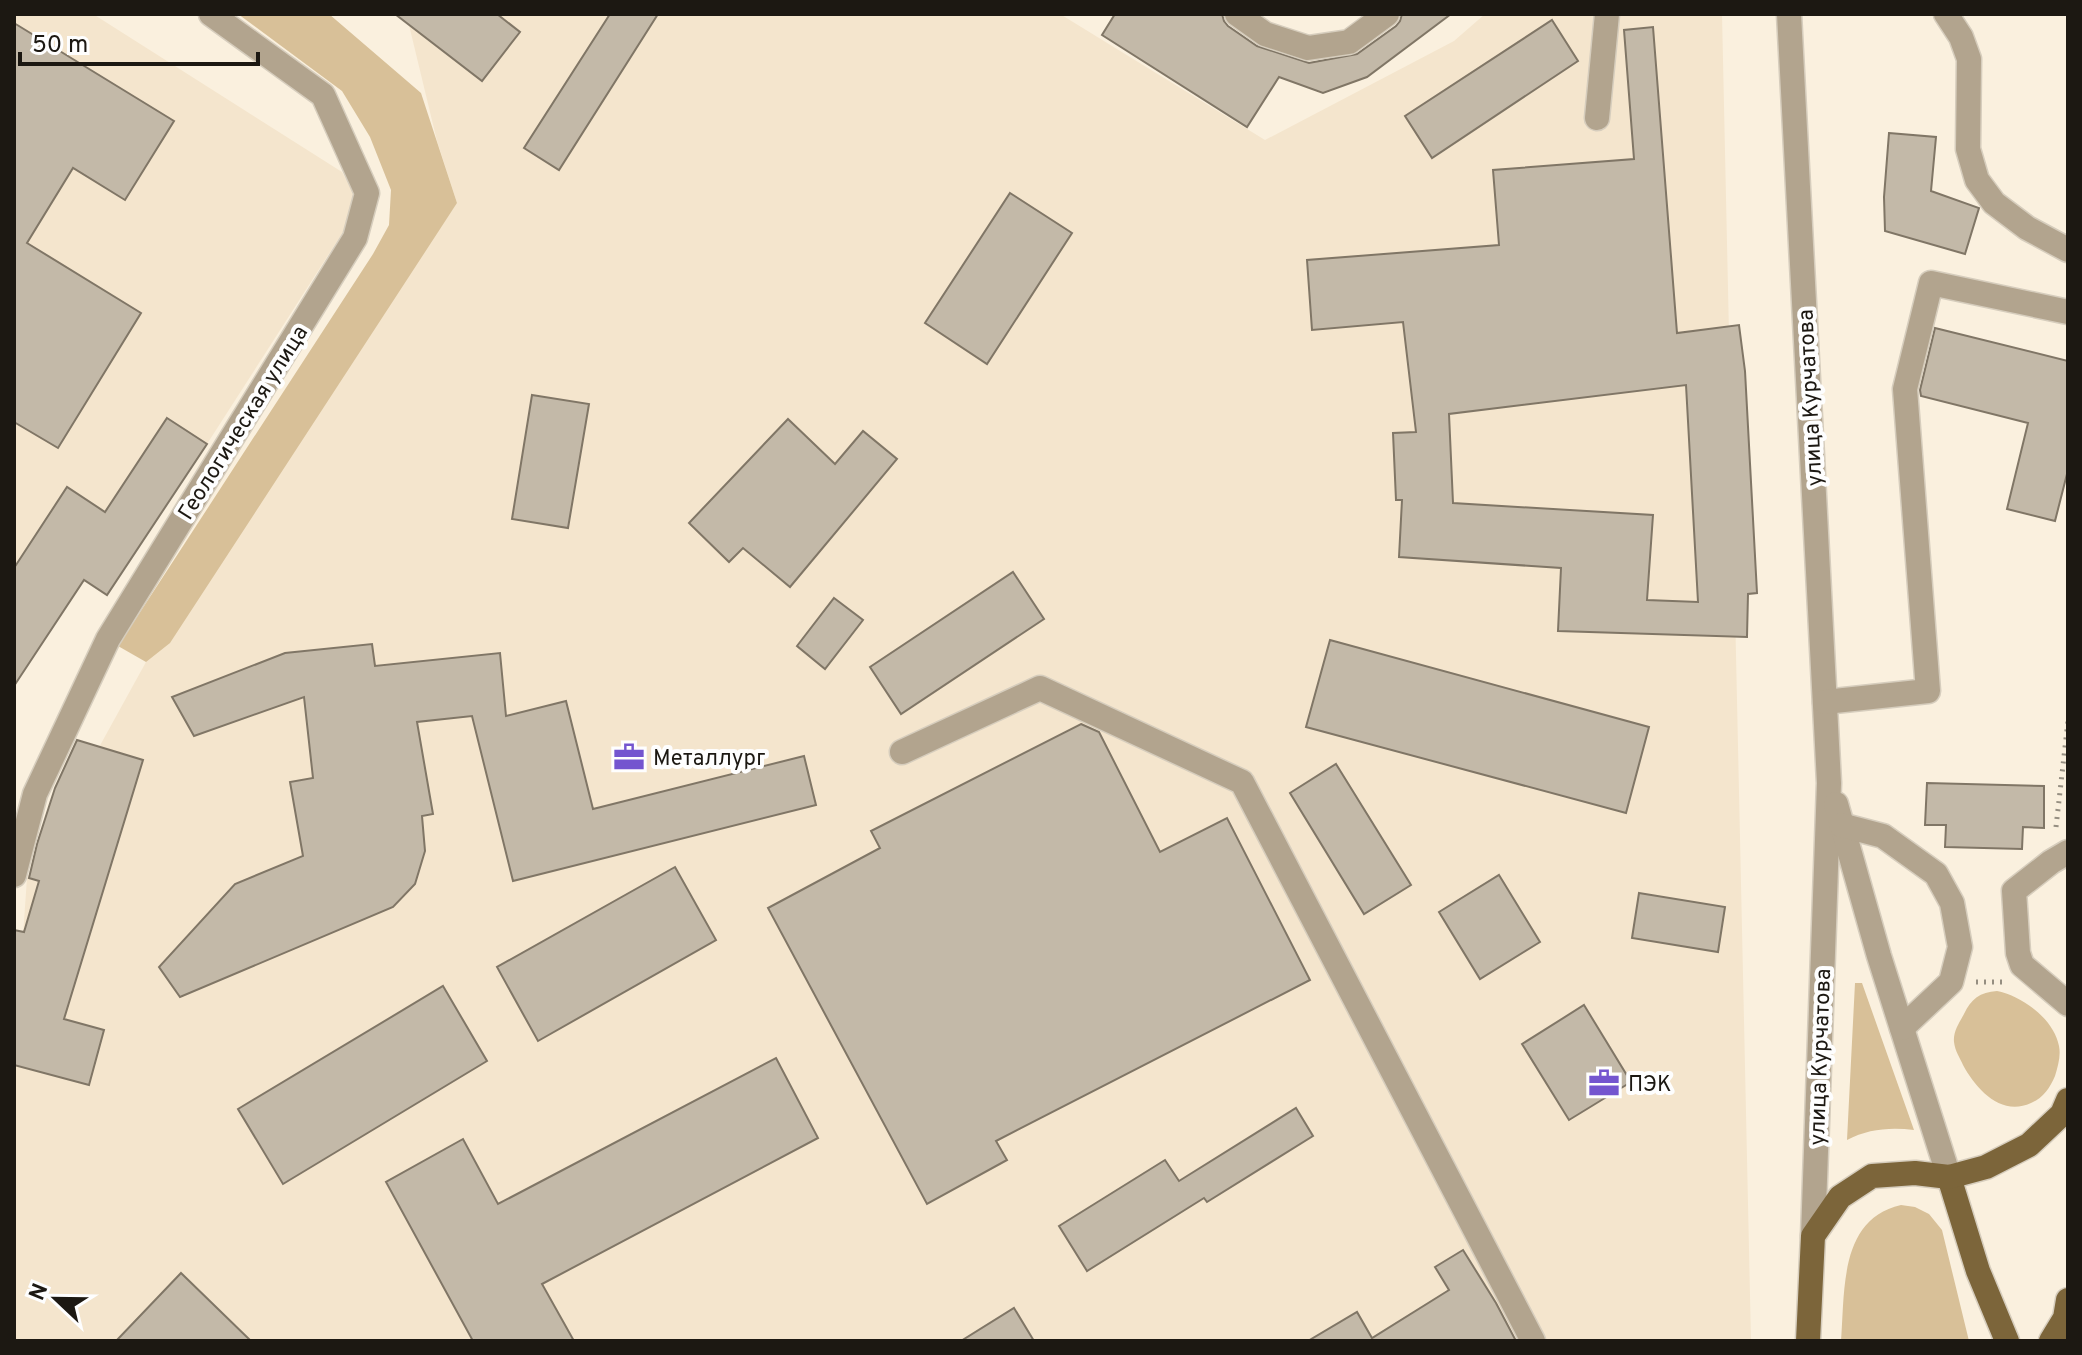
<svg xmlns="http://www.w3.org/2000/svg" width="2082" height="1355" font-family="Overpass,sans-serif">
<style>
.built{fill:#f4e5cd}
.green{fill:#d8c098}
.building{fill:#c3b9a8;stroke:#807666;stroke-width:2;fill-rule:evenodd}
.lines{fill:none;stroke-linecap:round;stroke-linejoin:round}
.minor-casing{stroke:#d6cdbd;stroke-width:27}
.major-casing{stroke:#d6cdbd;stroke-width:27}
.path{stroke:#958e81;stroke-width:5;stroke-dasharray:2 6;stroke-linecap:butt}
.minor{stroke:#b2a48e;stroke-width:24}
.major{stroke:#7c653a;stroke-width:24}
.labels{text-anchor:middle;stroke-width:8;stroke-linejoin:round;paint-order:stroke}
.street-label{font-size:22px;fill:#1c1812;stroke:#fefefe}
.poi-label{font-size:22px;fill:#1c1812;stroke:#fefefe;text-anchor:start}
</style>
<rect width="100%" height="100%" fill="#faf0de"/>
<!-- built -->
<g class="built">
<path d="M14,14H93L342,172L353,192L352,218L207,444L107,595L84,580L14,686Z"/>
<path d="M395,14H1060L1265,140L1454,41L1485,14H1722L1751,1341H14V1065L27,878L146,662L457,203L437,141L409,25Z"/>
</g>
<!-- green -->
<g class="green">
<path d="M238,14H329L421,93L457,203L170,643L146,662L118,646L373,254L389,225L391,190L370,137L342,91Z"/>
<path d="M1855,983H1862L1914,1130C1890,1127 1868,1129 1847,1140Z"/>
<path d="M1997,991C2022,996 2054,1019 2059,1046C2061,1056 2058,1066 2055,1076C2050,1088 2043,1098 2031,1103C2001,1117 1976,1089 1963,1065C1960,1058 1955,1051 1954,1042C1953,1032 1959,1023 1964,1014C1971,999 1980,992 1997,991Z"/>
<path d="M1901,1205L1915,1207L1929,1214L1942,1230L1969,1341H1841C1845,1291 1839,1219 1901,1205Z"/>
</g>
<!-- building -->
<g class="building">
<path d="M395,14H497L520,32L482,81Z"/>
<path d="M610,14H658L559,170L524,148Z"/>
<path d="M1115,14H1222L1224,21L1228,26L1257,46L1309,63L1357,54L1396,26L1400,21L1402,14H1451L1367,77L1323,93L1279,77L1247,127L1102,35Z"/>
<path d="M1552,20L1578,61L1432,158L1405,116Z"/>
<path d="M14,23L174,121L125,200L73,168L27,243L141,313L58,448L14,422Z"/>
<path d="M1653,27L1677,333L1739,325L1745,371L1757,593L1748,594L1747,637L1558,631L1561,568L1399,557L1402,500H1396L1393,433L1416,432L1403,322L1312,330L1307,260L1499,245L1493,170L1634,159L1624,30ZM1686,385L1698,602L1647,600L1653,515L1453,503L1449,414Z"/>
<path d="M1889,133L1936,137L1931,191L1979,208L1965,254L1885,231L1884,197Z"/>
<path d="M1010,193L1072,233L987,364L925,323Z"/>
<path d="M1935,328L2068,361V470L2055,521L2007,509L2028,423L1921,396L1920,390Z"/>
<path d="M532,395L589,404L568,528L512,519Z"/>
<path d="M167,418L207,444L107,595L84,580L14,686V568L67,487L105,512Z"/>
<path d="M788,419L835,464L863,431L897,459L790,587L743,548L729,562L689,523Z"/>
<path d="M1013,572L1044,619L901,714L870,667Z"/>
<path d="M834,598L863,620L825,669L797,646Z"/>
<path d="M1330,640L1649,727L1626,813L1306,727Z"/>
<path d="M372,644L375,666L500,653L506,716L566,701L593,809L804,756L816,805L513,881L472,716L417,722L433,814L422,816L425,851L415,884L393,907L180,997L159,967L235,884L303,856L290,782L313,778L304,697L194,736L172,697L285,653Z"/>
<path d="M1081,724L1099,732L1160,852L1227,818L1310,980L996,1141L1007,1160L927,1204L768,908L880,848L871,831Z"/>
<path d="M77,740L143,760L64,1019L104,1030L89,1085L14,1065V930L24,932L39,881L29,878L37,844L55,788Z"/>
<path d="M1336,764L1411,885L1364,914L1290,793Z"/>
<path d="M1927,783L2044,786V828L2023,827L2022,849L1945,847L1946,825H1925Z"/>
<path d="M675,867L716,940L538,1041L497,967Z"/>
<path d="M1499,875L1540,942L1480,979L1439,912Z"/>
<path d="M1639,893L1725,907L1718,952L1632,938Z"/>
<path d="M443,986L487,1061L283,1184L238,1109Z"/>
<path d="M1584,1005L1631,1082L1569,1120L1522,1044Z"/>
<path d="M776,1058L818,1138L542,1284L574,1341H473L386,1182L463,1139L498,1204Z"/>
<path d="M1296,1108L1313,1136L1207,1202L1204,1198L1087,1271L1059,1226L1165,1160L1179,1181Z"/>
<path d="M1463,1250L1496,1303L1516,1341H1308L1357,1312L1372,1338L1449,1290L1435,1267Z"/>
<path d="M181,1273L251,1341H116Z"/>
<path d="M1014,1308L1034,1341H961Z"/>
</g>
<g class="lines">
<defs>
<g id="minor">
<path d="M1237,14L1265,34L1308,48L1349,42L1387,14"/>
<path d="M1789,14L1829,783L1813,1236"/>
<path d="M1946,14L1961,37L1969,59L1968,149L1977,180L1994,203L2027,228L2068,250"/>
<path d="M1597,118L1607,14"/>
<path d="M1825,702L1928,691L1905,389L1931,283L2068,312"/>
<path d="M902,752L1040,688L1242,782L1533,1341"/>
<path d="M1836,804L1879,956L1949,1177"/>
<path d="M1841,825L1883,836L1936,874L1952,903L1960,947L1951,982L1902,1028"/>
<path d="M2068,852L2051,862L2014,891L2018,953L2022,965L2068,1004"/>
<path d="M14,875L35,794L108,639L355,238L367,193L323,95L211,14"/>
</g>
<g id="major">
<path d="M1949,1177L1978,1271L2007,1341"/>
<path d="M1808,1341L1813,1236L1840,1197L1872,1176L1915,1173L1949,1177L1986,1167L2029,1145L2062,1114L2068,1100"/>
<path d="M2051,1341L2065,1318L2068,1300"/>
</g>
</defs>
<!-- minor casing -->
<use href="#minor" class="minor-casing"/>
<!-- major casing -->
<use href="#major" class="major-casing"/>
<!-- path -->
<g class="path">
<path d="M2056,827L2068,721"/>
<path d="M1976,982H2002"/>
</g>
<!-- minor -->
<use href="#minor" class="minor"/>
<!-- major -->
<use href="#major" class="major"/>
</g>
<!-- icons -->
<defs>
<symbol id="office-bare" viewBox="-9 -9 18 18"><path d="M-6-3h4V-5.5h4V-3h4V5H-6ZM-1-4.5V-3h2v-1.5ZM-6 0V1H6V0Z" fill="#7455cf" stroke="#fefefe" stroke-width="2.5" paint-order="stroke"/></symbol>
</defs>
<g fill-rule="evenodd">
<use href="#office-bare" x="607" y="735" width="44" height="44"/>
<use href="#office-bare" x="1582" y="1061" width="44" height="44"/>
</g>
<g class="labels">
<!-- street labels -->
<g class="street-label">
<text transform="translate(1809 398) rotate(-93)" y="8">улица Курчатова</text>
<text transform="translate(242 422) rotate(-58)" y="8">Геологическая улица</text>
<text transform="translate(1819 1057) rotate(-88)" y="8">улица Курчатова</text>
</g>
<!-- poi labels -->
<g class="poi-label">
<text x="653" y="765">Металлург</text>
<text x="1628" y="1091">ПЭК</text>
</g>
</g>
<!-- border -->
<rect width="2082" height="1355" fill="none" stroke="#1c1812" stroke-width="32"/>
<!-- north arrow -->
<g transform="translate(56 1299) rotate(292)" stroke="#fefefe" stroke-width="6" paint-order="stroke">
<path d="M0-6L14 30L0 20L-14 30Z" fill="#1c1812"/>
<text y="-12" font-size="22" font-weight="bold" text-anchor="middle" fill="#1c1812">N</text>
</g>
<!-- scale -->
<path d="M20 52v12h238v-12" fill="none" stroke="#1c1812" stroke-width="4"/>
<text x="32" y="52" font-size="24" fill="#1c1812" stroke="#fefefe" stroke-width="6" paint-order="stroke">50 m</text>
</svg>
